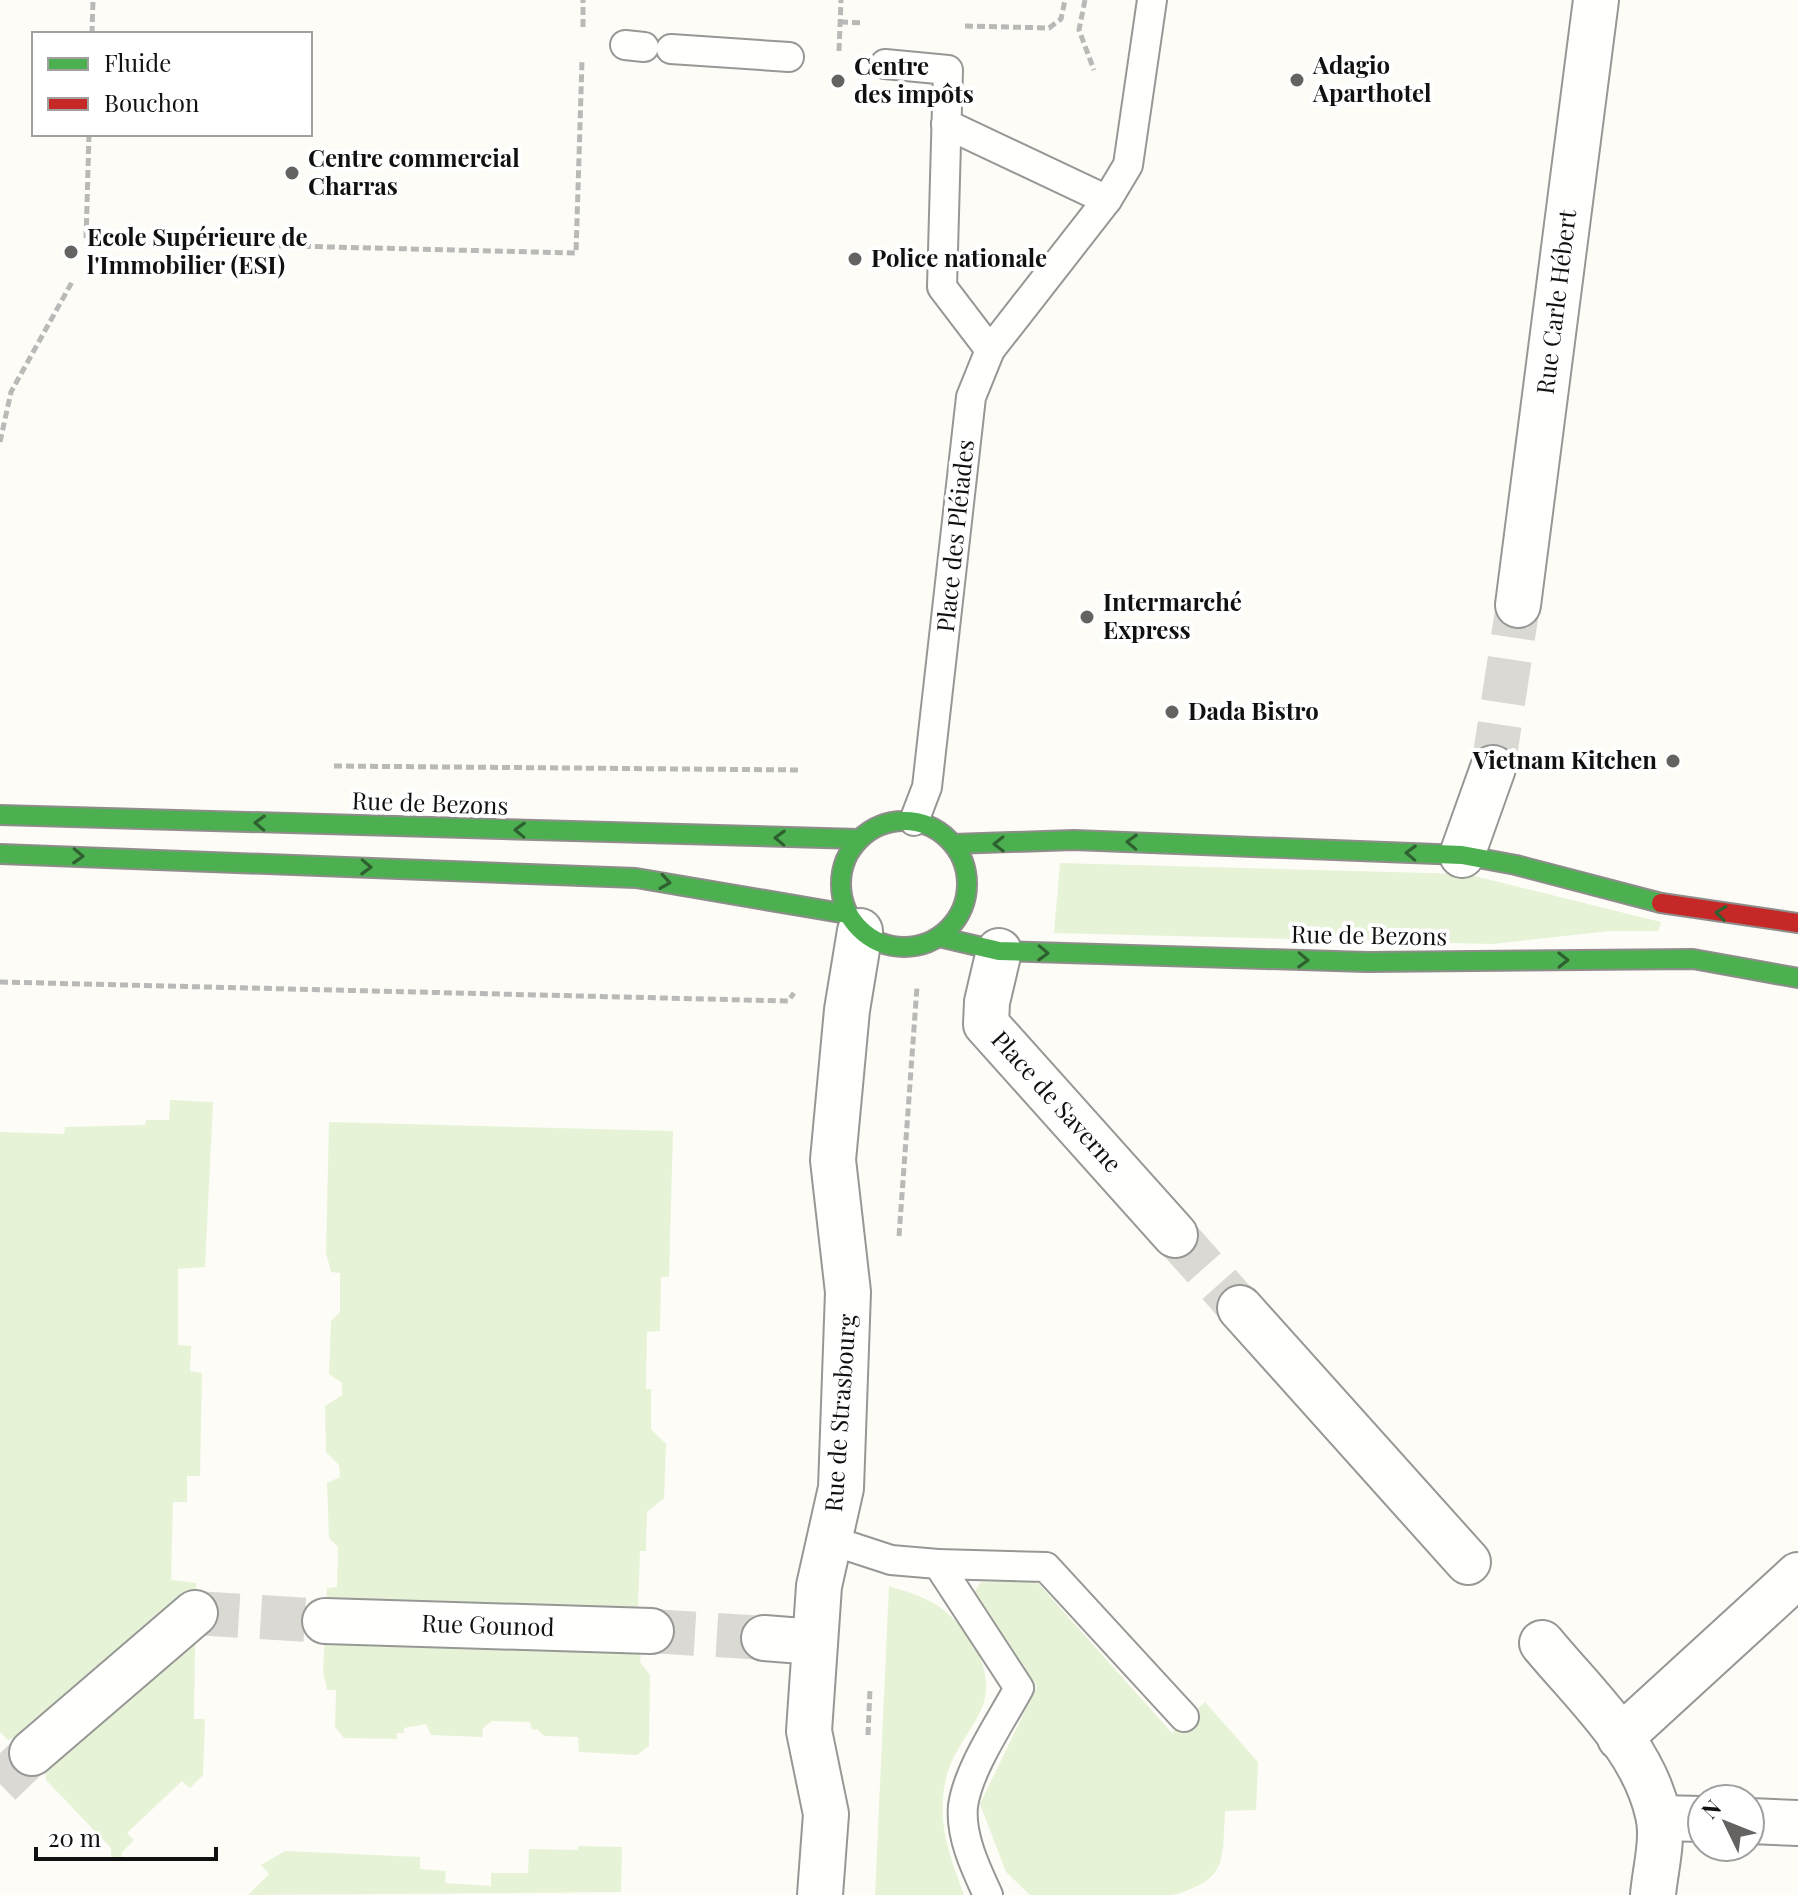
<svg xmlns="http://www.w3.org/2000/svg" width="1798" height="1895" font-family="'Playfair Display',serif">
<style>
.green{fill:#e7f3d7}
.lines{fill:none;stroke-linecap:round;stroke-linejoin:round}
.street-tunnel{stroke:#dad9d4;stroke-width:44;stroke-dasharray:44 22;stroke-linecap:butt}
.lane-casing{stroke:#979795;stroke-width:32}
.street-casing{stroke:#979795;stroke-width:48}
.fast-casing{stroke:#8e8d8b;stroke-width:22}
.jam-casing{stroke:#8e8d8b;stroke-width:22}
.path{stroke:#b9b9b8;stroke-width:5;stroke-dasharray:8 4;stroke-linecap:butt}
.lane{stroke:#fffffe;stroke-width:28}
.street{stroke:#fffffe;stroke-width:44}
.fast{stroke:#4caf50;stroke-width:18}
.jam{stroke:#c62828;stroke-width:18}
.oneway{stroke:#2e6030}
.poi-dot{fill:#646362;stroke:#fff;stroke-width:3}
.labels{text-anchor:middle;stroke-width:8;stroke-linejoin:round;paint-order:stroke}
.poi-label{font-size:24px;font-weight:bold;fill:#111;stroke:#fff;text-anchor:start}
.street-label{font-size:24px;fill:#111;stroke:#fff}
</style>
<rect width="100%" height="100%" fill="#fdfcf7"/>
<!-- green -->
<g class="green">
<path d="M1060,863L1466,874L1661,922L1658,931H1610L1493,944L1054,933Z"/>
<path d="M170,1100L213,1102L205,1267L178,1269V1345L191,1346L190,1371L202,1373L200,1476H187V1502H173L171,1580L196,1583L194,1719H205L203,1775L190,1788L182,1781L127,1833L134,1840L122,1852L121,1859H111V1848L46,1780L45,1767L16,1736L8,1740L0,1732V1132L64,1134L65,1127L145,1125L146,1120H169Z"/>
<path d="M329,1122L673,1131L669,1277H661L660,1331L647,1332L646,1389H651V1429L666,1444L664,1498L647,1512L646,1551H640L638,1608L653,1609L651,1646L641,1654L640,1662L650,1675L649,1746L637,1755L579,1752L578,1737L544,1736L537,1729L532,1730L530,1722L492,1721L483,1728L482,1737L431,1735L426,1724L404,1728V1733H397V1739L344,1738L335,1727L336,1690H327L323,1672L327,1588L337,1587L338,1547L329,1538L327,1483L340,1477L339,1465L326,1452L325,1406L342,1395V1383L329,1374L331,1321L340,1312V1273L331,1272L326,1253Z"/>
<path d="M1036,1581L1172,1733L1205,1702L1258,1762L1256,1810L1225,1811C1222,1861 1229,1879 1173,1895H1030L1006,1872L980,1804L1037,1686L971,1597L981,1582Z"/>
<path d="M889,1586C904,1591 922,1596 935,1604C968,1625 1000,1674 980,1712C968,1736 950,1756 945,1783C937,1825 950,1856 964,1895H875Z"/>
<path d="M578,1846L622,1847L621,1892L248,1895L269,1874L261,1865L285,1851L420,1857V1869L446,1871L445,1883L491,1886V1873H528L529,1849L578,1850Z"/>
</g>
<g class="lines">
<!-- street-tunnel -->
<g class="street-tunnel">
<path d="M1493,768L1518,605"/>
<path d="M1175,1235L1240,1308"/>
<path d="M195,1613L325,1621"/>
<path d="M651,1631L764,1638"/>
<path d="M0,1784L32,1753"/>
</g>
<defs>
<g id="lane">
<path d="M625,45L644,47"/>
<path d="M671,49L789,57"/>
<path d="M885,64L948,70L942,287L990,350"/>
<path d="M946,124L1107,200"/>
<path d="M914,821L927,787L971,397L990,350L1107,200L1128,165L1152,0"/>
<path d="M830,1540L891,1560L938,1564L1019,1688C1001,1721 968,1769 963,1806C960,1836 976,1869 988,1895"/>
<path d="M938,1564L1046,1567L1184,1717"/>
</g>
<g id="street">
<path d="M1518,605L1596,0"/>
<path d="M1462,855L1493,768"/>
<path d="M999,951L987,1002L986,1024L1175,1235"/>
<path d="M1240,1308L1468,1562"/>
<path d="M325,1621L651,1631"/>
<path d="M764,1638L815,1642"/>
<path d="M1542,1643C1584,1694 1644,1748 1658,1815C1664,1838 1655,1871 1653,1895"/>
<path d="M1620,1738L1798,1575"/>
<path d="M32,1753L195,1613"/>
<path d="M1659,1818L1702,1819"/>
<path d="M1750,1821L1798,1823"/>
<path d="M820,1895L826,1814L809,1731L819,1586L841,1488L848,1292L833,1160L847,1010L860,931"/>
</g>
<g id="fast">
<path d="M0,815L858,839"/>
<circle cx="904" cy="884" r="63"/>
<path d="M953,844L1074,840L1462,855L1516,865L1661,903"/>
<path d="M0,854L636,878L847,914"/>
<path d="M939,937L999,951L1367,962L1693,959L1798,978"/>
</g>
<path id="jam" d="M1661,903L1798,923"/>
</defs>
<!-- lane casing -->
<use href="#lane" class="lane-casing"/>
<!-- street casing -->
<use href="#street" class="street-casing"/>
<!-- fast casing -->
<use href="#fast" class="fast-casing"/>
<!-- jam casing -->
<use href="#jam" class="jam-casing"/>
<!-- path -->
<g class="path">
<path d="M1085,0L1079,30L1094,70"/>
<path d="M840,22L863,23"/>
<path d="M965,26L1049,28L1061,19L1065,0"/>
<path d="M583,27V0"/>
<path d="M92,34L93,0"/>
<path d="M839,51L841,0"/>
<path d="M89,134L86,241L576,253L582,61"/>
<path d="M0,442L11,392L72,282"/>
<path d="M334,766L801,770"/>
<path d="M0,982L788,1001L794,993"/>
<path d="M899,1236L917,987"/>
<path d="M868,1735L870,1689"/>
</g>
<!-- lane -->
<use href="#lane" class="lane"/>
<!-- street -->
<use href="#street" class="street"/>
<!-- fast -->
<use href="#fast" class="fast"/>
<!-- jam -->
<use href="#jam" class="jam"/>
</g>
<!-- one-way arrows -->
<defs><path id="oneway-chevron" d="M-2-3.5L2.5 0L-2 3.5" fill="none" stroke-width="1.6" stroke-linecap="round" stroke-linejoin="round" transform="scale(2)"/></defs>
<g class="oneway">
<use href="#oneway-chevron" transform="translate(260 823) rotate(-178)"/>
<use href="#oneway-chevron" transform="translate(520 830) rotate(-178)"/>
<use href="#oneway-chevron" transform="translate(780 838) rotate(-178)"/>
<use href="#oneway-chevron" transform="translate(1132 842) rotate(-178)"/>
<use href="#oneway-chevron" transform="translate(999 844) rotate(179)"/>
<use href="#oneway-chevron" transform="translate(1411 853) rotate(-178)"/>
<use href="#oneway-chevron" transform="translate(78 856) rotate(2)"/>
<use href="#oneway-chevron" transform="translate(366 867) rotate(2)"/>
<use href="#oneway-chevron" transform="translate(665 882) rotate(9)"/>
<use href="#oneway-chevron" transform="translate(1721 913) rotate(-173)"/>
<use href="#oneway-chevron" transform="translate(1043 953) rotate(2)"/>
<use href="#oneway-chevron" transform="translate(1303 960) rotate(2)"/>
<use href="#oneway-chevron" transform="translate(1563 960) rotate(-1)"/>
</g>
<!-- markers -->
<g class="poi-dot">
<circle cx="1297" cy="80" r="8"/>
<circle cx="838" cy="81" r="8"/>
<circle cx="292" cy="173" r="8"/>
<circle cx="71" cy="252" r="8"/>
<circle cx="855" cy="259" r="8"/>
<circle cx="1087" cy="617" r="8"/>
<circle cx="1172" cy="712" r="8"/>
<circle cx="1673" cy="761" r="8"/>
</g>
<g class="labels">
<!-- poi labels -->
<g class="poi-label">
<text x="1313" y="74">Adagio<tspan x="1313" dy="28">Aparthotel</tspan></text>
<text x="854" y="75">Centre<tspan x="854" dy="28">des impôts</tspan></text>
<text x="308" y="167">Centre commercial<tspan x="308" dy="28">Charras</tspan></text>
<text x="87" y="246">Ecole Supérieure de<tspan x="87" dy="28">l'Immobilier (ESI)</tspan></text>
<text x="871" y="267">Police nationale</text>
<text x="1103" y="611">Intermarché<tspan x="1103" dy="28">Express</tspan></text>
<text x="1188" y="720">Dada Bistro</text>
<text x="1657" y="769" text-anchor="end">Vietnam Kitchen</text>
</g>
<!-- street labels -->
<g class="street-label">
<text transform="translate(1557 302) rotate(-83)" y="8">Rue Carle Hébert</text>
<text transform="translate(956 536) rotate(-84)" y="8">Place des Pléiades</text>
<text transform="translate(430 804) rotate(2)" y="8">Rue de Bezons</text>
<text transform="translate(1369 936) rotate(1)" y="8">Rue de Bezons</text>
<text transform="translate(1056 1102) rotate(48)" y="8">Place de Saverne</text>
<text transform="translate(841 1413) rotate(-86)" y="8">Rue de Strasbourg</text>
<text transform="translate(488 1626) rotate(2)" y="8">Rue Gounod</text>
</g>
</g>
<!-- legend -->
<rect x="32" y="32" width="280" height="104" fill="#ffffff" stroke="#a0a0a0" stroke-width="2"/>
<rect x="48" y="58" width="40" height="12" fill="#4caf50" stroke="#a0a0a0" stroke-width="2"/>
<text x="104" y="72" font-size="24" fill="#111111">Fluide</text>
<rect x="48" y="98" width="40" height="12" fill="#c62828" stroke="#a0a0a0" stroke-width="2"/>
<text x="104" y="112" font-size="24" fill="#111111">Bouchon</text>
<!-- north arrow -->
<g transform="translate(1726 1823) rotate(313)"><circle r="38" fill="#ffffff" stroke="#a0a0a0" stroke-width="2"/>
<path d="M0-6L14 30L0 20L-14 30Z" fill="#646362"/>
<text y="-12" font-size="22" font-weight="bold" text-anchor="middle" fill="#111111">N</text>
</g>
<!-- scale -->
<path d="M36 1847v12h180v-12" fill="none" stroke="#111111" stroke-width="4"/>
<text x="48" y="1847" font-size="24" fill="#111111" stroke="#ffffff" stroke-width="6" paint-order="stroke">20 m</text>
</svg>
